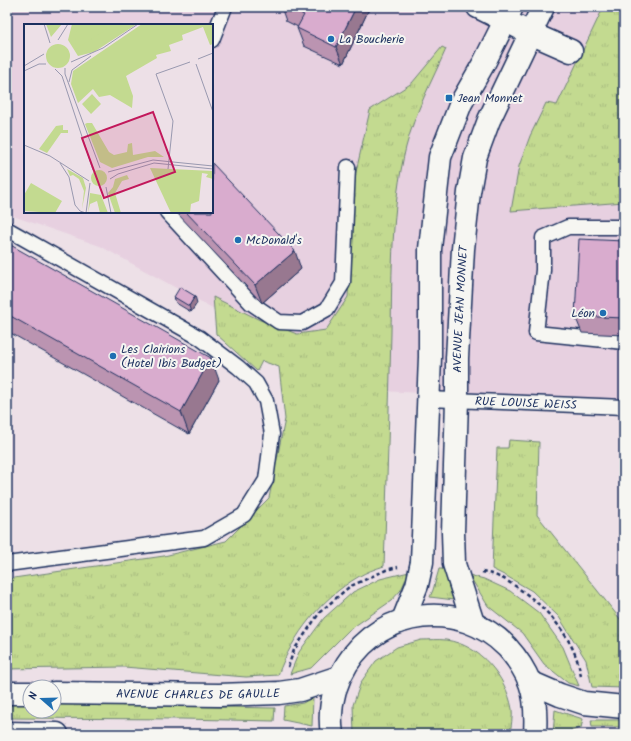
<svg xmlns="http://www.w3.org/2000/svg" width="631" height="741" font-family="Kalam,sans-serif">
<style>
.built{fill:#e7d0e0;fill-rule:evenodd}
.grass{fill:url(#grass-tufts);stroke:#6f8477}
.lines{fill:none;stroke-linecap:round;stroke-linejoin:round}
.lane-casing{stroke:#1b2f5e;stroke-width:17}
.street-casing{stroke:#1b2f5e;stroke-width:25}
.secondary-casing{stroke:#1b2f5e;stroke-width:25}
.primary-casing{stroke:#1b2f5e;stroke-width:25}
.path{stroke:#1b2f5e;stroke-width:2.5;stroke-dasharray:4 3;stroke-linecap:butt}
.lane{stroke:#f6f6f2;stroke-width:14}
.street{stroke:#f6f6f2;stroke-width:22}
.secondary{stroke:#f6f6f2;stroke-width:22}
.primary{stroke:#f6f6f2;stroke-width:22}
.wall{fill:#bb94b1;stroke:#1b2f5e}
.shaded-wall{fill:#987890;stroke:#1b2f5e}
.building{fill:#d9acce;stroke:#1b2f5e}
.poi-dot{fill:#1f6fb2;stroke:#f6f6f2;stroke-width:1.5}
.labels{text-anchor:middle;stroke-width:4;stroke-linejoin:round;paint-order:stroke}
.poi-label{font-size:12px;fill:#1b2f5e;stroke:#f6f6f2;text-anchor:start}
.street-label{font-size:12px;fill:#1b2f5e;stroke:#f6f6f2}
.inset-road{fill:none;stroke:#9999b0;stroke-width:1}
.view{fill:#c2185b;fill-opacity:0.15;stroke:#c2185b;stroke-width:2}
.inset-edge{fill:none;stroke:#1b2f5e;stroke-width:2}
</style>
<defs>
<pattern id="grass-tufts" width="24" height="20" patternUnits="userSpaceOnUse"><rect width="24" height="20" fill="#c3da90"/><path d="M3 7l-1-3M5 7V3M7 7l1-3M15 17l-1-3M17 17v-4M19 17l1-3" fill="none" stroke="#a7bb7f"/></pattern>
</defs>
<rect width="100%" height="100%" fill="#ede0e7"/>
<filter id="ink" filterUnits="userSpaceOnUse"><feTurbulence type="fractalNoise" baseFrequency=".025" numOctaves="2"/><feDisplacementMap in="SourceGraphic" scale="8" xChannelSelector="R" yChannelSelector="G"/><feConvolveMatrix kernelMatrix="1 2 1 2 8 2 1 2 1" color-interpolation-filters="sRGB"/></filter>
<g filter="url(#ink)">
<!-- built -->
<path class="built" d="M7,7H624V403L361,390L100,246L7,214ZM25,25H212V212H25Z"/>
<!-- grass -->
<g class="grass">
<path d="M600,7H624V202L511,211L519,166L530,136L546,103L557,105L602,10Z"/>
<path d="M442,47L446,49C432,81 415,112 406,147C391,208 392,271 391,333C389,411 387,488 384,566C375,569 366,572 358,577C321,599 293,634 278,675L246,677L124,667L7,669V579L164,556L226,541L269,498L285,419L279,367L262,361L257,371L216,334L213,297L260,320L297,334L326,330L348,297L355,176L370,110L412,83Z"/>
<path d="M509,440L539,442L537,515L621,620L624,621V688L592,687L586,660L559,617L532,591L508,577L492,569L497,448H508Z"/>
<path d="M439,569H445L454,600L430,597L433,590Z"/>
<path d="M409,572L401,590L391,601L349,630L311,668L290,674L299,652L324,618L353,592L380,579Z"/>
<path d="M469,575L484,579L510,591L539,613L563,647L579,686L568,683L544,664L522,633L488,606Z"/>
<path d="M421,640C429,640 438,639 446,640C480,645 506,676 512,709C513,717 511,726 510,734H354L353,705L361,682L376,661L397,647Z"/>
<path d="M313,697L312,726L283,720L284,706L303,703Z"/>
<path d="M7,704H30V711H54V704L275,708L274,721L182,719L7,718Z"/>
<path d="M555,710L583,719L581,728L560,734H553Z"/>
<path d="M591,720H624V727H592Z"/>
</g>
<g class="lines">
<defs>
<g id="lane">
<path d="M212,40L225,7"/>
<path d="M167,212L251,303L279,322L302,323L327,309L343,283L348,167"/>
<path d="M624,227H568L543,238V270L536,333L624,342"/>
<path d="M7,229L200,338L238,367L256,383L266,401L272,434L266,480L244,515L204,538L7,564"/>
<path id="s1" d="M428,399L624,407"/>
</g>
<path id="street" d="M478,7L530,33L571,51"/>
<g id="secondary">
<path d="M403,620L417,585L422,562L430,357V249L440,157L461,103L484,63L512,7"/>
<path id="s2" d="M473,623L454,564L453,532L457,400V358L463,249L469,192L475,158L489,120L543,7"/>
<path d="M530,682L560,695L584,703L624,707"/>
</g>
<g id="primary">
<path d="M7,693H30"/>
<path id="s3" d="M54,693L219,695L279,693L300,690L339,677"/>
<path d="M7,733L57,734"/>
<path d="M332,734C328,709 334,685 347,664C382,608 460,599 507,647C516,657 525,670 530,683C536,699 536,717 535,734"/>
</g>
</defs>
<!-- lane casing -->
<use href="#lane" class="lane-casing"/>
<!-- street casing -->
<use href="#street" class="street-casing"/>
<!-- secondary casing -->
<use href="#secondary" class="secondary-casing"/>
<!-- primary casing -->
<use href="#primary" class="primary-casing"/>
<!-- path -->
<g class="path">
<path d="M482,572C487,573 494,574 499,577C504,578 508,582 512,584C545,605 576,638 581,677"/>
<path d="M288,667L294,650L320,612L349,587L386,570L398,567"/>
</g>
<!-- lane -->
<use href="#lane" class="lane"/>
<!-- street -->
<use href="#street" class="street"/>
<!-- secondary -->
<use href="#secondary" class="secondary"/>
<!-- primary -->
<use href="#primary" class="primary"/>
</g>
<!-- wall -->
<g class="wall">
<path d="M281,7H370L343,64L304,46L297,28L298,27L286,21Z"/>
<path d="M176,212H212L301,269L262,303Z"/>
<path d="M624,241V335L582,333L575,316Z"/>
<path d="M7,243L219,380L189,434L7,331Z"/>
<path d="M174,297L197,303L191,312L176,303Z"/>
</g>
<!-- shaded-wall -->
<g class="shaded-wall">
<path d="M356,7H370L343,64L336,47Z"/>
<path d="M295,251L301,269L262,303L255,285Z"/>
<path d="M195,296L197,303L191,312L189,306Z"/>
<path d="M211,358L219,380L189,434L181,412Z"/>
</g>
<!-- building -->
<g class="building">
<path d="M287,7H356L336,47L297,28L304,15Z"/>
<path d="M212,163L295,251L255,285L186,212H212Z"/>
<path d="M579,239L624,241V318L575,316Z"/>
<path d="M7,243L211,358L181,412L7,314Z"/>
<path d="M180,287L195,296L189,306L174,297Z"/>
</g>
</g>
<!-- markers -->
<g class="poi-dot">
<circle cx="331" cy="39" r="4"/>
<rect x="445" y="94" width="8" height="8" rx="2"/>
<circle cx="238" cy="240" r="4"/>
<circle cx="603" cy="313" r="4"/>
<circle cx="113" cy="356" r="4"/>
</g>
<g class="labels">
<!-- poi labels -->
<g class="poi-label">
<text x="339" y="43">La Boucherie</text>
<text x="457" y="102">Jean Monnet</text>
<text x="246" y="244">McDonald's</text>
<text x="595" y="317" text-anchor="end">Léon</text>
<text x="121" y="353">Les Clairions<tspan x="121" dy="14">(Hotel Ibis Budget)</tspan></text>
</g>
<!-- street labels -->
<g class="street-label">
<text dy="4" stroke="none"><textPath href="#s2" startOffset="317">AVENUE JEAN MONNET</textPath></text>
<text dy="4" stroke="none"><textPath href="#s1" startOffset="98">RUE LOUISE WEISS</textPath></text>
<text dy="4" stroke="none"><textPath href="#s3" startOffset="144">AVENUE CHARLES DE GAULLE</textPath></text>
</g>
</g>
<!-- overview -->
<g transform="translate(24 24)">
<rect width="189" height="189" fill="#ede0e7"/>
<path d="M22,0H38L27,13ZM48,0H113L70,28L54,32L44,16ZM118,0H189V20L186,21L179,3L158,11L159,16L145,21L147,27L132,31L133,34L102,52L109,72L108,84L86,71L75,73L69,65L54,79L47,60L49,47ZM22 32a12 12 0 1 1 24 0a12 12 0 1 1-24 0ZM63,99H68L85,128L90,131L103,128L104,120L108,119L109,131L131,127L140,133H124L88,144L76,138L61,100ZM39,101V106H44V109H37L23,129L15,125L32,102ZM126,144L189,147V155L182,153L184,150L178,149L175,177L167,180L166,189H147ZM43,145L59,154L62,164L58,185L60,167L55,155L49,151L46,152ZM67 154a8 8 0 1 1 16 0a8 8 0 1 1-16 0ZM103,151L105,155L98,157L91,169L97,189H91L84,169L89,163L91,155ZM66,169L77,171L84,189H76L73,177L66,180L64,189Z" fill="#c3da90"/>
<path d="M56,0H77L83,5L52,25L51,12Z" fill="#c3da90"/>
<path d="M68,70L77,80L67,90L58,80ZM7,159L38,177L31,189L0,187V171Z" fill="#c3da90"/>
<path class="inset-road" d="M20,0L26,19M34,16L44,0M174,35L189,29M47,38L79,24L114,0M172,40L189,88M0,42L20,30M41,44V50L76,144M31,45L38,52L69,146M0,47L15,40H22M45,58L48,46L67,32M0,121L26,132L65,157M36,139L45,153L51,181L56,187L62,189M144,145L149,97L132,50L166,38M84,148L129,136L189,142M86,155L94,150L130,139L189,145M82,163L87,189M62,189L66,159"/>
<path class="view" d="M129,88L151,148L80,174L58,114Z"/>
<rect width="189" height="189" class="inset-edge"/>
</g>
<!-- margin -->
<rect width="631" height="741" fill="none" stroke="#f6f6f2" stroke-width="24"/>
<rect x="12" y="12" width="607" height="717" fill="none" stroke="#1b2f5e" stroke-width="1.5" filter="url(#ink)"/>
<!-- north arrow -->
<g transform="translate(42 699) rotate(290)"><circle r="19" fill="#f6f6f2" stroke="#9ea6b7"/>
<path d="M0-3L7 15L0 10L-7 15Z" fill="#1f6fb2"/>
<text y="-6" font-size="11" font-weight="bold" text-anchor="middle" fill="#1b2f5e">N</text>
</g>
</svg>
